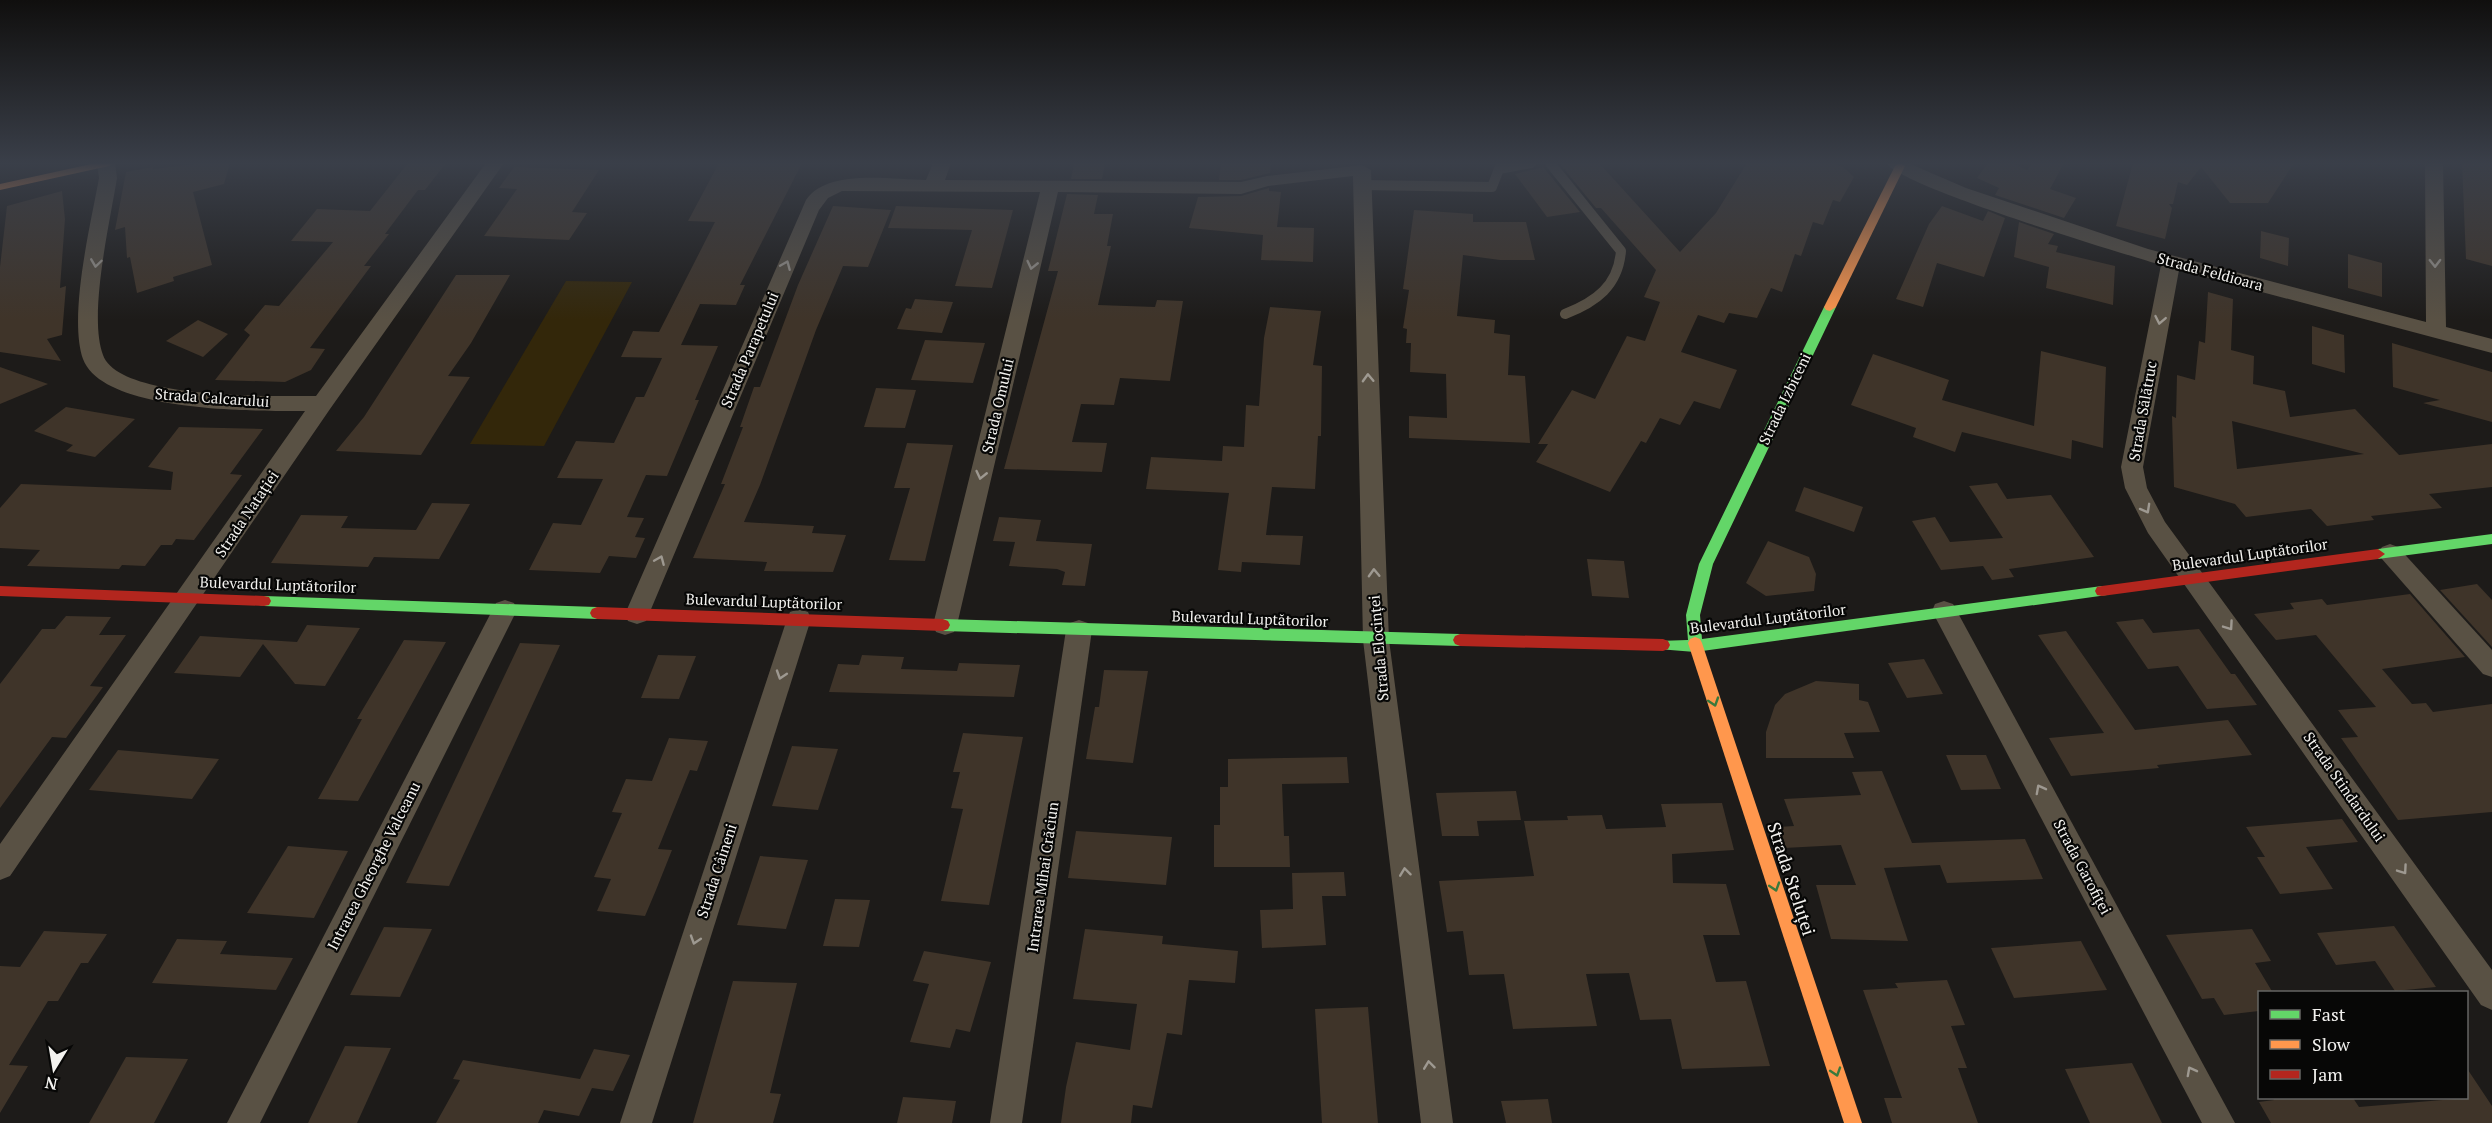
<svg xmlns="http://www.w3.org/2000/svg" width="2492" height="1123" font-family="'PT Serif',serif">
<style>
.green{fill:#33270a}
.building{fill:#3f3429;fill-rule:evenodd}
.lines{fill:none;stroke-linecap:round;stroke-linejoin:round}
.lane{stroke:#595144;stroke-width:10}
.street{fill:#595144;fill-rule:evenodd}
.fast{fill:#63d668;fill-rule:evenodd}
.slow{fill:#ff974d;fill-rule:evenodd}
.jam{fill:#b3261e;fill-rule:evenodd}
.oneway{stroke:#9e9991}
.oneway2{stroke:#3a793c}
.labels{text-anchor:middle;stroke-width:4.5;stroke-linejoin:round;paint-order:stroke}
.street-label{font-size:15px;fill:#f3f2ef;stroke:#070706}
.near-street-label{font-size:18px;fill:#f3f2ef;stroke:#070706}
</style>
<rect width="100%" height="100%" fill="#1d1b19"/>
<!-- green -->
<path class="green" d="M566,281L632,282L544,446L470,444Z"/>
<!-- building -->
<g class="building">
<path d="M204,163H230L224,184L193,192L212,265L173,277L174,281L137,293L130,257L127,258L125,227L115,230L126,172L153,167V169Z"/>
<path d="M408,163H446L425,190H418L385,234H389L364,266H371L310,348L325,349L311,370L285,382L215,380L250,335L244,330L265,305L279,306L333,242L291,241L317,209L370,211Z"/>
<path d="M719,163H802L740,285H745L736,305L700,304L681,345L718,346L695,400H699L667,476L646,475L627,517L644,518L635,537L645,538L636,558L609,556L600,573L529,570L553,523L581,525L603,479L557,478L576,441L614,443L636,397H644L662,358L621,357L633,331L659,332L715,222L688,221Z"/>
<path d="M1074,163H1105L1102,179H1071Z"/>
<path d="M1221,163H1271L1270,173L1241,180H1219Z"/>
<path d="M1599,163L1680,252L1716,213L1747,163H1831L1843,167L1854,177L1840,202L1833,200L1823,225L1813,222L1801,256L1795,254L1782,292L1771,288L1757,318L1729,313L1724,323L1698,315L1681,352L1737,370L1720,409L1694,401L1680,425L1660,418L1646,443L1641,441L1610,492L1536,462L1548,444H1538L1572,390L1595,399L1627,336L1645,341L1660,302L1644,297L1656,270L1601,208H1596L1560,164Z"/>
<path d="M1988,163H2012L2027,170L2032,163H2064L2050,189L2076,198L2064,218L1995,195L1999,188L1977,178Z"/>
<path d="M2133,163H2294L2268,203H2230L2201,167L2187,185L2178,182L2173,204H2169L2172,208L2165,239L2116,226Z"/>
<path d="M2462,163H2492V266L2466,259Z"/>
<path d="M514,167L599,170L572,212L587,213L569,240L484,236L517,189L499,188Z"/>
<path d="M1544,167V168L1580,212L1547,217L1515,174Z"/>
<path d="M1269,188V191L1281,192L1277,227L1314,228L1313,262L1261,260L1263,235L1189,228L1198,197L1241,196Z"/>
<path d="M62,191L65,219L60,288L66,286L62,335L47,339L61,361L0,352V267L7,206Z"/>
<path d="M1067,194L1098,195L1094,214H1113L1107,246H1111L1098,305L1155,307L1157,300L1183,301L1170,381L1120,378L1114,405L1081,404L1072,442L1107,443L1102,472L1004,469L1058,271H1048Z"/>
<path d="M833,206L891,210L868,267L843,266L816,330L760,485L744,522L814,526L812,533L846,535L833,572L764,571L767,562L693,558L725,484H721L743,427H740L754,387H760L798,285Z"/>
<path d="M896,206L1013,210L992,288L955,286L972,230L888,228Z"/>
<path d="M1942,206L1983,221L1988,211L2005,218L1984,277L1937,263L1923,307L1896,299L1929,224Z"/>
<path d="M1414,210L1473,214V222H1526L1535,260H1500L1463,255L1457,316L1495,320L1494,333L1510,335L1508,375L1525,376L1530,443L1409,438V416L1447,418L1446,374L1410,372L1411,343H1406L1407,329L1403,328L1409,290L1403,289Z"/>
<path d="M2019,222L2054,234L2048,244L2058,246L2056,252L2115,266L2113,305L2046,288L2049,267L2014,257Z"/>
<path d="M2261,231L2289,238L2288,266L2260,258Z"/>
<path d="M2348,254L2382,263V297L2348,288Z"/>
<path d="M456,275H510L471,343L448,376L470,377L421,455L336,451L364,417Z"/>
<path d="M2208,292L2233,299L2231,350L2254,356L2253,384L2285,391L2290,417L2355,409L2399,455L2492,444V487L2429,494L2442,508L2371,516L2374,520L2327,526L2311,509L2246,517L2235,504L2174,487L2172,416L2176,418L2177,375L2195,380L2199,341L2205,343ZM2232,421L2364,454L2237,469Z"/>
<path d="M915,299L953,302L942,333L897,329L906,308L911,309Z"/>
<path d="M1270,307L1321,311L1313,365L1322,366L1321,436H1318L1315,489L1272,487L1266,535L1303,536L1300,565L1242,562L1241,572L1218,570L1229,493L1146,489L1151,457L1222,461L1223,446L1244,447L1246,405L1259,406L1264,338Z"/>
<path d="M198,320L228,334L203,357L166,341Z"/>
<path d="M2312,326L2344,335L2345,373L2312,364Z"/>
<path d="M925,340L985,343L973,383L911,380Z"/>
<path d="M2392,343L2492,372V422L2423,403L2440,400L2393,387Z"/>
<path d="M2041,351L2106,367L2103,448L2072,440L2071,459L1962,432L1955,452L1913,437L1916,428L1851,405L1873,354L1949,380L1942,400L2034,426Z"/>
<path d="M0,367L48,384L0,404Z"/>
<path d="M876,388L916,390L905,428L864,427Z"/>
<path d="M66,407L135,419L95,457L66,451L73,445L34,431Z"/>
<path d="M179,427L263,429L230,474L242,475L194,540L176,539L172,545H161L145,566L122,565L119,569L27,566L40,550L0,548V508L21,484L171,490L173,472L148,467Z"/>
<path d="M907,443L953,445L925,561L889,560L910,488H894Z"/>
<path d="M1997,483L2007,499L2051,495L2094,557L2009,569L2014,577L1992,580L1983,566L1941,570L1912,521L1935,517L1950,542L2003,538L1969,486Z"/>
<path d="M1804,487L1863,507L1854,532L1795,511Z"/>
<path d="M432,503L470,504L439,559L374,557L368,567L271,563L301,515L348,516L341,528L416,530Z"/>
<path d="M999,517L1041,520L1036,541L1092,544L1085,586L1062,585L1065,572L1057,569L1009,566L1015,542L993,541Z"/>
<path d="M1768,541L1809,557L1816,574L1814,591L1766,596L1746,583Z"/>
<path d="M1587,559L1624,561L1629,598L1592,596Z"/>
<path d="M2477,584L2492,600V647L2440,590Z"/>
<path d="M2410,594L2465,657L2382,669L2412,704L2426,703L2433,712L2492,704V812L2398,820L2341,738L2358,737L2338,710L2376,707L2316,635L2276,640L2254,614L2294,609L2290,603L2322,599L2327,605Z"/>
<path d="M66,616L111,617L99,635H126L90,686L103,687L66,738L52,737L0,808V684L42,629H55Z"/>
<path d="M2143,619L2153,633L2199,629L2231,674H2235L2257,705L2207,709L2178,666L2148,669L2116,622Z"/>
<path d="M307,625L360,628L325,686L295,684L263,644L240,677L174,673L200,636L297,642Z"/>
<path d="M2066,631L2135,730L2228,720L2252,755L2157,765L2159,768L2071,776L2049,738L2104,733L2038,635Z"/>
<path d="M404,640L446,642L358,801L318,799L362,719H357Z"/>
<path d="M520,643L560,645L449,886L406,883Z"/>
<path d="M658,655L696,656L679,699L641,698Z"/>
<path d="M862,655L904,657L901,669L957,671L959,663L1020,665L1014,697L829,692L838,664L859,665Z"/>
<path d="M1924,659L1943,694L1907,698L1888,663Z"/>
<path d="M1104,670L1148,671L1133,763L1086,759L1095,707H1099Z"/>
<path d="M1816,681L1859,684V700L1868,702L1880,732L1844,733L1854,758H1766V732L1775,705L1785,694Z"/>
<path d="M963,733L1023,737L989,905L941,901L963,809L951,808L960,772H953Z"/>
<path d="M669,738L708,741L697,771L690,770L658,849L672,850L656,890L645,916L597,911L611,879L594,877L622,813L612,812L626,779L652,781Z"/>
<path d="M792,746L838,749L818,810L772,806Z"/>
<path d="M118,750L219,759L192,799L89,790Z"/>
<path d="M1946,755H1986L2001,789L1961,790Z"/>
<path d="M1347,757L1349,783L1282,784L1284,836H1289L1290,867H1214V825H1220V787H1228V759Z"/>
<path d="M1882,771L1912,843L2025,839L2043,879L1947,883L1940,865L1884,868L1908,941L1831,939L1816,885H1856L1841,845L1784,848L1776,827L1794,826L1784,799L1861,795L1852,772Z"/>
<path d="M1516,791L1521,820L1477,821L1479,836H1442L1436,793Z"/>
<path d="M1722,803L1734,850L1672,854L1673,883L1726,884L1740,935H1703L1716,982L1746,981L1770,1066L1682,1069L1671,1019L1640,1020L1629,973L1586,974L1597,1026L1513,1029L1504,974L1469,975L1463,931L1447,932L1439,881L1534,876L1524,821L1568,820L1567,816L1602,815L1606,829L1666,827L1661,804Z"/>
<path d="M2342,819L2358,842L2306,847L2333,889L2280,894L2257,857H2265L2246,827Z"/>
<path d="M1076,831L1172,837L1166,885L1068,878Z"/>
<path d="M288,846L348,851L314,918L247,913Z"/>
<path d="M760,856L808,860L786,929L737,925Z"/>
<path d="M1344,872L1346,896H1322L1326,945L1262,948L1260,910L1293,909L1292,873Z"/>
<path d="M835,899L870,900L859,947L823,946Z"/>
<path d="M2394,926L2436,987L2395,991L2375,961L2336,965L2317,933Z"/>
<path d="M384,927L432,929L400,997L350,995Z"/>
<path d="M1085,929L1163,936L1162,944L1238,951L1235,983L1189,980L1182,1035L1167,1033L1152,1108L1133,1105L1131,1123H1061L1066,1087L1076,1042L1130,1050L1137,1004L1073,999Z"/>
<path d="M2252,929L2271,961L2255,963L2273,993H2259V1011L2224,1015L2214,998L2202,999L2166,935Z"/>
<path d="M44,931L107,934L88,963H81L58,1001H48L9,1065L28,1066L0,1113V966L20,967Z"/>
<path d="M177,939L227,941L220,954L293,958L276,990L152,983Z"/>
<path d="M2081,941L2107,990L2014,998L1991,948Z"/>
<path d="M924,951L991,962L970,1032L956,1029L950,1048L910,1042L929,984L913,981Z"/>
<path d="M1947,980L1965,1025L1951,1026L1967,1068H1958L1978,1123H1892L1884,1098H1902L1863,990L1898,988L1895,983Z"/>
<path d="M733,981L797,983L770,1093L781,1094L773,1123H693Z"/>
<path d="M1368,1007L1378,1123H1322L1315,1009Z"/>
<path d="M345,1046L391,1048L357,1123H308Z"/>
<path d="M594,1049L630,1055L613,1091L592,1088L579,1116L544,1110L538,1123H436L460,1080L453,1079L463,1060L580,1079Z"/>
<path d="M126,1057L188,1059L154,1123H89Z"/>
<path d="M2132,1063L2162,1123H2090L2065,1069Z"/>
<path d="M2466,1067L2492,1106V1123H2271L2259,1102L2274,1100L2273,1098H2353L2359,1107L2466,1098Z"/>
<path d="M903,1097L956,1101L952,1123H897Z"/>
<path d="M1548,1099L1552,1123H1506L1501,1101Z"/>
</g>
<g class="lines">
<!-- lane -->
<g class="lane">
<path d="M1550,163L1621,251C1618,286 1596,302 1565,314"/>
<path d="M1362,185L1492,187L1499,169L1531,163"/>
</g>
<!-- street -->
<g class="street">
<path d="M97,163H115L117,178C110,222 88,315 103,355C119,400 274,396 316,396L486,163H504L330,409L10,876L0,880V844L305,411C257,411 103,413 83,359C68,316 91,223 99,178Z"/>
<path d="M933,163H951L945,180L1241,182L1267,176L1362,165L1371,170L1389,640L1453,1123H1421L1363,640L1353,176L1268,186L1241,194L1058,192L957,625L954,632L945,635L936,632L933,625L1040,192L842,191L828,198L819,210L649,614L646,621L637,624L628,621L625,614L806,200C828,168 891,180 926,180Z"/>
<path d="M1886,163H1908L1966,188L2148,249L2426,322L2425,163H2443L2446,327L2492,339V353L2179,270L2143,467L2147,488L2165,522L2492,970V1010L2481,1005L2148,533L2125,488L2121,467L2161,265C2121,253 1902,187 1886,163Z"/>
<path d="M2390,544L2398,547L2492,650V677L2483,674L2382,559L2378,553L2382,547Z"/>
<path d="M505,600L514,603L517,610L260,1123H227L496,603Z"/>
<path d="M1944,601L1953,604L2235,1123H2202L1932,611L1935,604Z"/>
<path d="M799,609L808,612L811,619L652,1123H620L787,619L790,612Z"/>
<path d="M1079,620L1088,623L1092,630L1022,1123H990L1066,630L1070,623Z"/>
</g>
<!-- fast -->
<g class="fast">
<path d="M1830,303L1836,307L1713,564L1700,615L1702,639L2102,586L2107,587L2109,591L2107,595L1695,652L1658,649L1656,645L1658,641L1688,640L1686,615L1699,564L1824,307Z"/>
<path d="M2492,534V544L2378,559L2371,554L2378,549Z"/>
<path d="M264,596L597,607L602,609L604,613L602,617L597,619L264,606L259,605L257,601L259,597Z"/>
<path d="M943,619L1460,634L1465,636L1467,640L1465,644L1460,646L943,631L938,629L936,625L938,621Z"/>
</g>
<!-- slow -->
<g class="slow">
<path d="M96,163H114L109,166L0,190V184Z"/>
<path d="M1900,163L1905,166L1836,307L1830,311L1826,310L1824,307L1895,166Z"/>
<path d="M1695,637L1700,639L1702,643L1862,1123H1844L1688,643L1690,639Z"/>
</g>
<!-- jam -->
<g class="jam">
<path d="M2378,549L2385,554L2378,559L2102,596L2097,595L2095,591L2097,587L2102,586Z"/>
<path d="M0,586L264,596L269,597L271,601L269,605L264,606L0,596Z"/>
<path d="M597,607L943,619L948,621L950,625L948,629L943,631L597,619L592,617L590,613L592,609Z"/>
<path d="M1460,634L1663,639L1668,641L1670,645L1668,649L1663,651L1460,646L1455,644L1453,640L1455,636Z"/>
</g>
</g>
<!-- one-way arrows -->
<defs><path id="oneway-chevron" d="M-2-3.5L2.5 0L-2 3.5" fill="none" stroke-width="1.6" stroke-linecap="round" stroke-linejoin="round" transform="scale(1.5)"/></defs>
<g class="oneway">
<use href="#oneway-chevron" transform="translate(96 263) rotate(98)"/>
<use href="#oneway-chevron" transform="translate(2435 263) rotate(89)"/>
<use href="#oneway-chevron" transform="translate(786 265) rotate(-67)"/>
<use href="#oneway-chevron" transform="translate(1032 265) rotate(103)"/>
<use href="#oneway-chevron" transform="translate(2160 320) rotate(101)"/>
<use href="#oneway-chevron" transform="translate(1368 378) rotate(-92)"/>
<use href="#oneway-chevron" transform="translate(981 475) rotate(103)"/>
<use href="#oneway-chevron" transform="translate(2146 509) rotate(61)"/>
<use href="#oneway-chevron" transform="translate(660 560) rotate(-67)"/>
<use href="#oneway-chevron" transform="translate(1374 573) rotate(-92)"/>
<use href="#oneway-chevron" transform="translate(2229 626) rotate(55)"/>
<use href="#oneway-chevron" transform="translate(781 675) rotate(108)"/>
<use href="#oneway-chevron" transform="translate(2040 789) rotate(-118)"/>
<use href="#oneway-chevron" transform="translate(2403 870) rotate(55)"/>
<use href="#oneway-chevron" transform="translate(1405 872) rotate(-97)"/>
<use href="#oneway-chevron" transform="translate(695 940) rotate(108)"/>
<use href="#oneway-chevron" transform="translate(1429 1065) rotate(-97)"/>
<use href="#oneway-chevron" transform="translate(2191 1071) rotate(-118)"/>
</g>
<g class="oneway2">
<use href="#oneway-chevron" transform="translate(1714 702) rotate(72)"/>
<use href="#oneway-chevron" transform="translate(1775 887) rotate(72)"/>
<use href="#oneway-chevron" transform="translate(1836 1072) rotate(72)"/>
</g>
<!-- sky -->
<linearGradient id="sky" x2="0" y2="1"><stop stop-color="#100f0e"/><stop offset="0.51" stop-color="#3a3f49"/><stop offset="1" stop-color="#3a3f49" stop-opacity="0"/></linearGradient>
<rect width="2492" height="320" fill="url(#sky)"/>
<g class="labels">
<!-- street labels -->
<g class="street-label">
<text transform="translate(2210 272) rotate(15)" y="5">Strada Feldioara</text>
<text transform="translate(750 350) rotate(-67)" y="5">Strada Parapetului</text>
<text transform="translate(212 398) rotate(4)" y="5">Strada Calcarului</text>
<text transform="translate(1785 399) rotate(-64)" y="5">Strada Izbiceni</text>
<text transform="translate(998 406) rotate(-77)" y="5">Strada Omului</text>
<text transform="translate(2143 411) rotate(-80)" y="5">Strada Sălătruc</text>
<text transform="translate(247 514) rotate(-56)" y="5">Strada Natației</text>
<text transform="translate(2250 555) rotate(-8)" y="5">Bulevardul Luptătorilor</text>
<text transform="translate(278 585) rotate(2)" y="5">Bulevardul Luptătorilor</text>
<text transform="translate(764 602) rotate(2)" y="5">Bulevardul Luptătorilor</text>
<text transform="translate(1250 619) rotate(2)" y="5">Bulevardul Luptătorilor</text>
<text transform="translate(1768 619) rotate(-7)" y="5">Bulevardul Luptătorilor</text>
<text transform="translate(1379 648) rotate(-95)" y="5">Strada Elocinței</text>
<text transform="translate(2344 787) rotate(55)" y="5">Strada Stindardului</text>
<text transform="translate(374 866) rotate(-63)" y="5">Intrarea Gheorghe Valceanu</text>
<text transform="translate(2082 867) rotate(62)" y="5">Strada Garofiței</text>
<text transform="translate(717 871) rotate(-72)" y="5">Strada Câineni</text>
<text transform="translate(1043 877) rotate(-82)" y="5">Intrarea Mihai Crăciun</text>
</g>
<!-- near-street labels -->
<g class="near-street-label">
<text transform="translate(1791 879) rotate(72)" y="6">Strada Steluței</text>
</g>
</g>
<!-- legend -->
<rect x="2258" y="991" width="210" height="108" fill="#070706" stroke="#656563" stroke-width="1.5"/>
<rect x="2270" y="1010" width="30" height="9" fill="#63d668" stroke="#656563" stroke-width="1.5"/>
<text x="2312" y="1021" font-size="18" fill="#f3f2ef">Fast</text>
<rect x="2270" y="1040" width="30" height="9" fill="#ff974d" stroke="#656563" stroke-width="1.5"/>
<text x="2312" y="1051" font-size="18" fill="#f3f2ef">Slow</text>
<rect x="2270" y="1070" width="30" height="9" fill="#b3261e" stroke="#656563" stroke-width="1.5"/>
<text x="2312" y="1081" font-size="18" fill="#f3f2ef">Jam</text>
<!-- north arrow -->
<g transform="translate(54 1069) rotate(191)" stroke="#070706" stroke-width="4.5" paint-order="stroke">
<path d="M0-4.5L10 22L0 15L-10 22Z" fill="#f3f2ef"/>
<text y="-9" font-size="16" font-weight="bold" text-anchor="middle" fill="#f3f2ef">N</text>
</g>
</svg>
